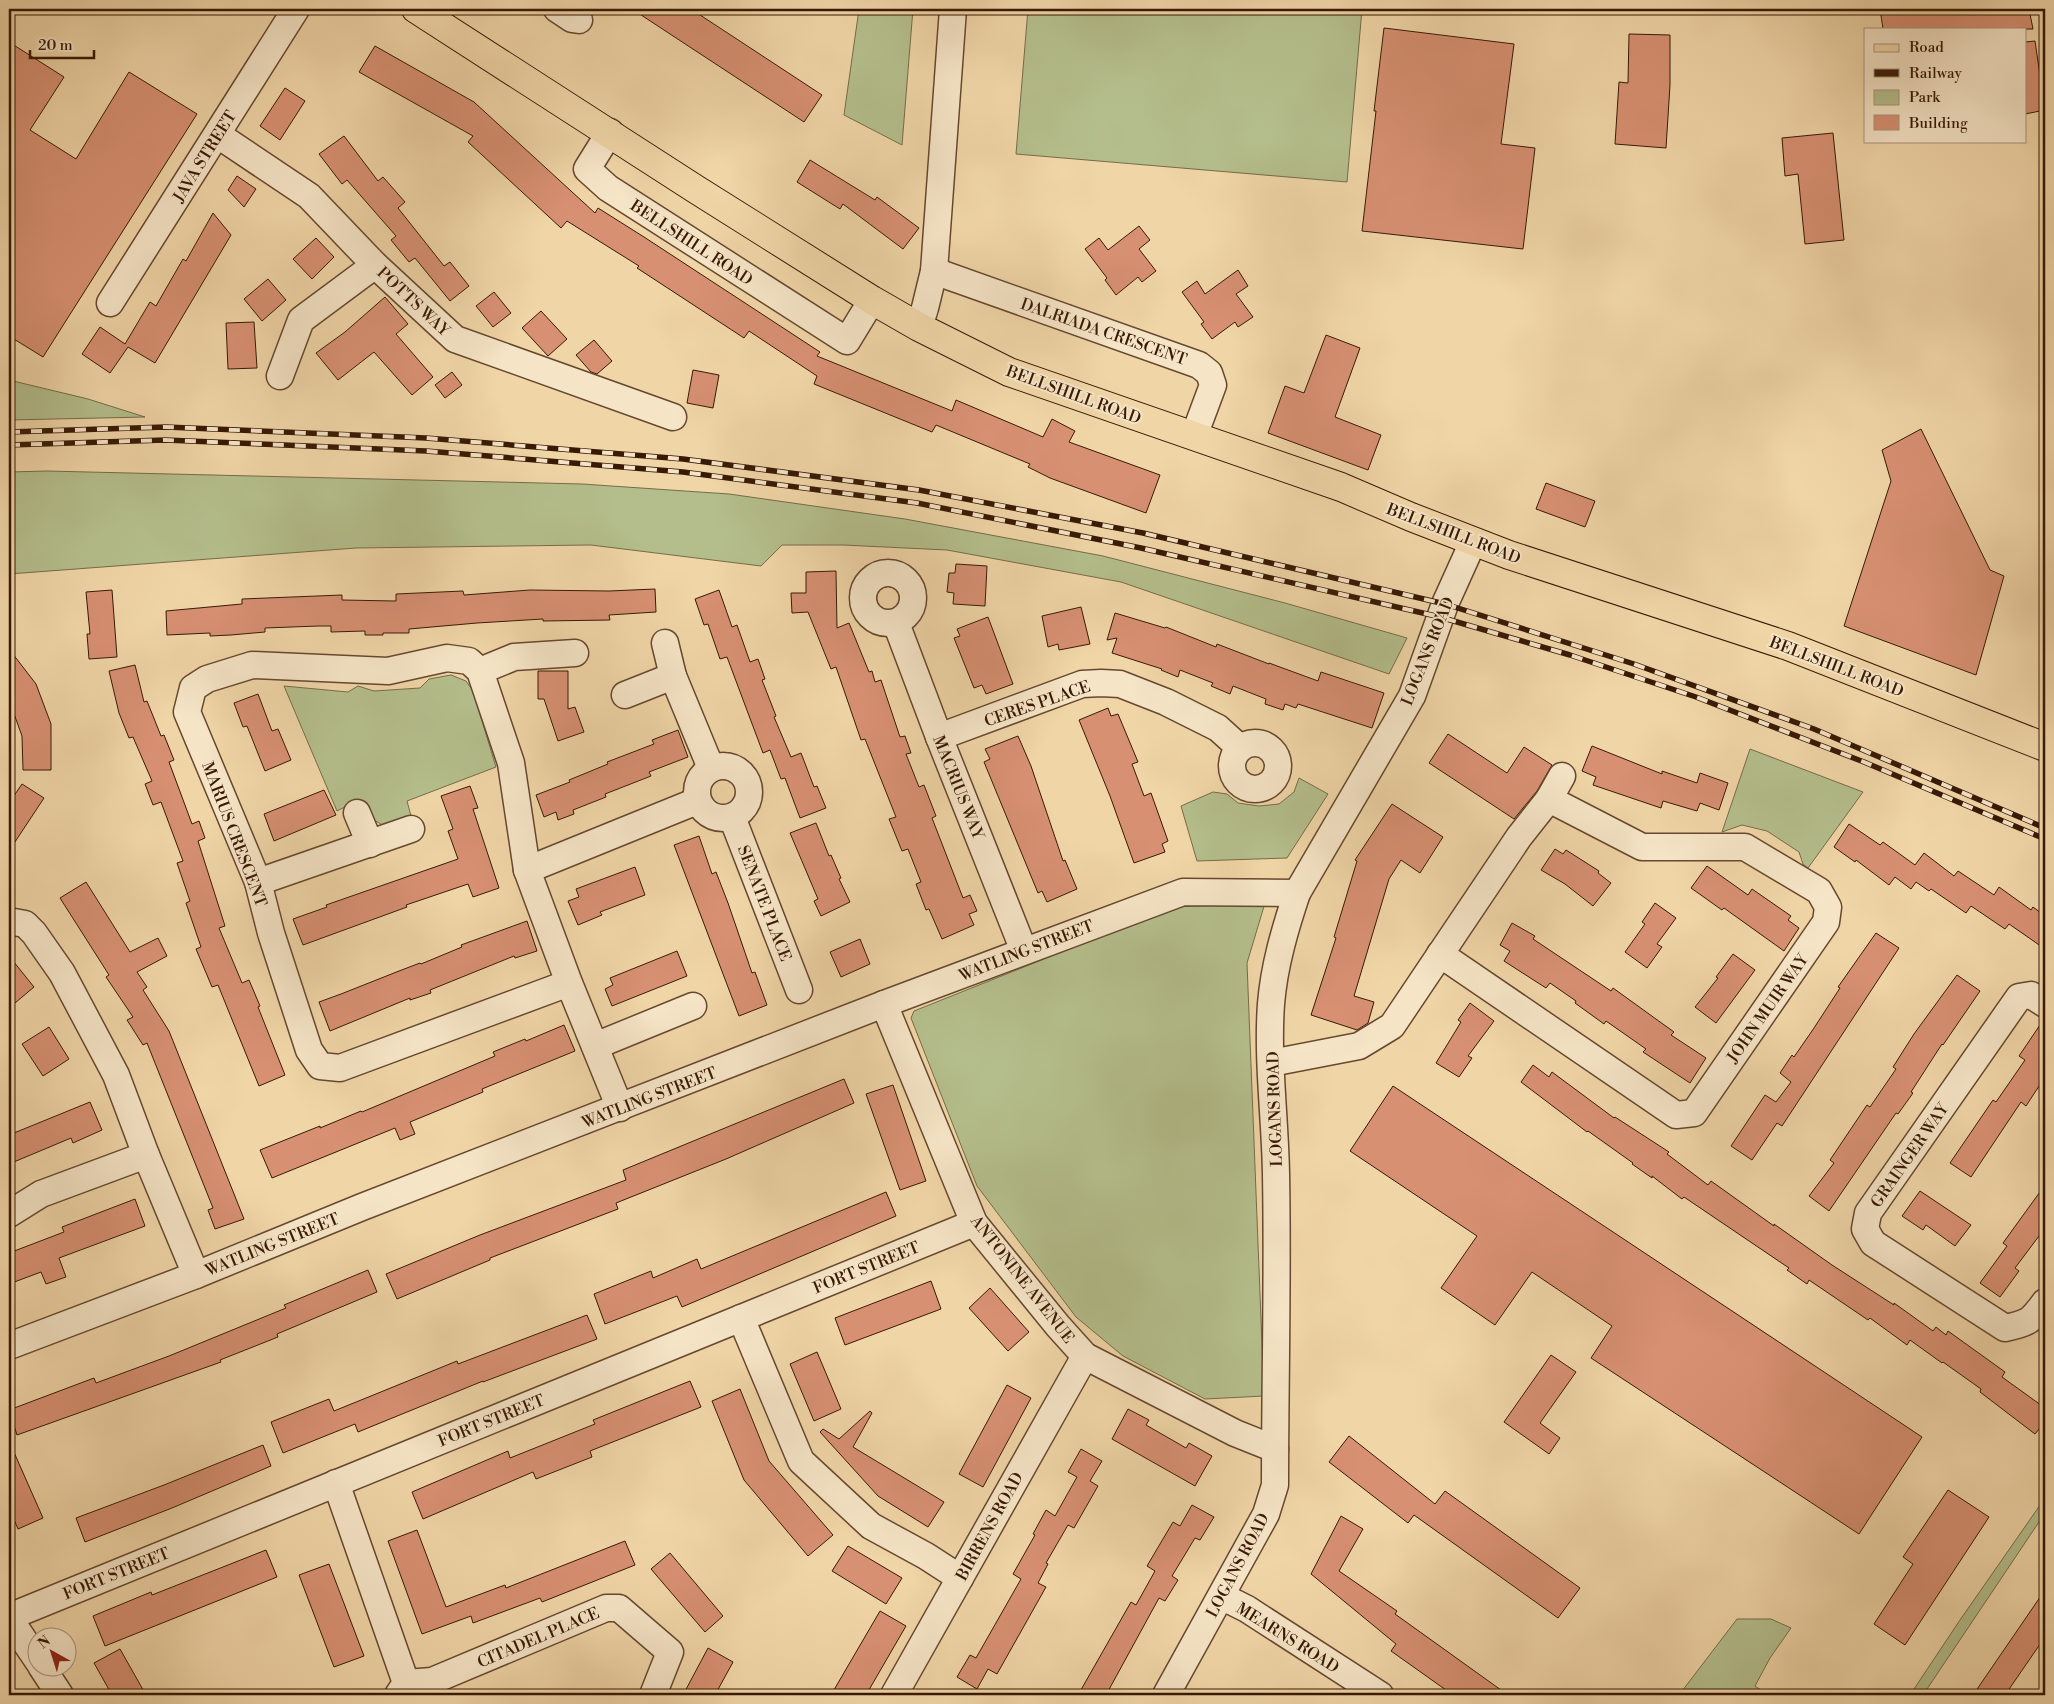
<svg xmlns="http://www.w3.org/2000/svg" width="2054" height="1704" font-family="'Libre Bodoni',serif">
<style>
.green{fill:#b4be8c;stroke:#766c48}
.building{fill:#d79072;stroke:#381905}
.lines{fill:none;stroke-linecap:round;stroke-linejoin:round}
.minor-casing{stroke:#66482e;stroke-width:29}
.major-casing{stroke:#381905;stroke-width:30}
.minor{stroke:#f5e4c6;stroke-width:26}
.major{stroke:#f0d5a7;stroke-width:28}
.rail-casing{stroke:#381905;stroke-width:5.5}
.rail{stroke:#f5e4c6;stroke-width:4;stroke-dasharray:11;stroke-linecap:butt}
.labels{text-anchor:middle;stroke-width:4;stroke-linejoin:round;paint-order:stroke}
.street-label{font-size:16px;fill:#381905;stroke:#f5e4c6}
</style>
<rect width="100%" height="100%" fill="#f0d5a7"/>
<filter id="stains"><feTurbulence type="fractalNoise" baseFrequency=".004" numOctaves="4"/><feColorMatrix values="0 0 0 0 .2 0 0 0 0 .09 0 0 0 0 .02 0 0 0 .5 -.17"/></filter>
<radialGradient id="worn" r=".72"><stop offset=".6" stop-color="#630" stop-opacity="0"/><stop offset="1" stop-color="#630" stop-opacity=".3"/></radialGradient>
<!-- green -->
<g class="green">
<path d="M859,9H913L902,145L844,115Z"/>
<path d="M1028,9H1362L1347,182L1016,154Z"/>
<path d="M9,380L88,399L145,417L9,420Z"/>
<path d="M47,471L582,484L729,494L905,519L1103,556L1285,603L1407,638L1389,674L1121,582L947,550L843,545H782L761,566L591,545L356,548L9,574V472Z"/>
<path d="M451,675L466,681L473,691L496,767L407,801L411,816L384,826L369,817L357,801L337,811L284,686L348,692L358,686L374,691L420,688L429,679Z"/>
<path d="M1750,749L1863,792L1808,868L1803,864L1799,852L1767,831L1742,825L1722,832Z"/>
<path d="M1299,778L1328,794L1287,858L1197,861L1181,806L1213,792L1227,794L1238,803L1259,806L1279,804L1294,792Z"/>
<path d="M1265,903L1247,963L1264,1396L1205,1399L1123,1356L1076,1317L977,1186L911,1018L914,1011L1174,907Z"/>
<path d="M2045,1498V1513L1923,1695H1910L1960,1620Z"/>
<path d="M1737,1619H1771L1791,1628L1770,1658L1755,1686L1768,1695H1679Z"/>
</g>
<!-- building -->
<g class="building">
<path d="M632,9H691L822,95L804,122Z"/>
<path d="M1880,9H2029L2033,29H1883Z"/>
<path d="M1384,28L1514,44L1501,144L1535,148L1523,249L1362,231L1376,111H1374Z"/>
<path d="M1629,34L1670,35V85L1666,148L1615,144L1619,82L1628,83Z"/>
<path d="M2035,41L2045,110L2025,114V42Z"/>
<path d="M9,42L64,77L30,130L76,159L129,72L197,114L43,357L9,336Z"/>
<path d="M375,46L474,102L595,213L598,208L644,237L820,352L817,356L952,411L956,400L1043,437L1052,419L1075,431L1069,442L1160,475L1146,513L1050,478L1028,467L1030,464L936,425L932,432L814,384L817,376L749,331L744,338L637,268L639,266L567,221L561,228L468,142L473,136L359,72Z"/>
<path d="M285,88L305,101L280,140L260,126Z"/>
<path d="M1833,133L1844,240L1805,244L1798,174L1785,176L1782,138Z"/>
<path d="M344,136L378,181L383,177L405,202L398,208L444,266L450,262L469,286L450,301L415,258L409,262L391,240L396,236L347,180L342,184L319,154Z"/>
<path d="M810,160L875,200L877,197L919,228L903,249L843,204L840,209L797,182Z"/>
<path d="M237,176L256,189L244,207L228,190Z"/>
<path d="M213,213L231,235L155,363L128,347L110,373L82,354L100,327L125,344L150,302L156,306L183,259L186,261Z"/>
<path d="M1139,226L1150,240L1139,249L1156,271L1142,282L1138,277L1116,295L1105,280L1107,278L1085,249L1099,238L1108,250Z"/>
<path d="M316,238L334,257L312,279L293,259Z"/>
<path d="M1238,270L1248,286L1236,294L1253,317L1238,327L1235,322L1212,339L1201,324L1204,322L1182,292L1197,281L1205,294Z"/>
<path d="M268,279L286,300L262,321L244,299Z"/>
<path d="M494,292L511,313L493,327L476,306Z"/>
<path d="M385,297L408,324L396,334L433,377L412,395L374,352L338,380L316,353L345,332Z"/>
<path d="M541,311L567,339L548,356L522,328Z"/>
<path d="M254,322L257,368L228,369L226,323Z"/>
<path d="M1326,335L1360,348L1335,417L1381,435L1368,470L1268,433L1285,386L1304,393Z"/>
<path d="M594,340L612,361L597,374L591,372L576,355Z"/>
<path d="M693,370L719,375L713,408L687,403Z"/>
<path d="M452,372L462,385L445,398L435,385Z"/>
<path d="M1921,429L1990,570L2004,576L1976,675L1844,626L1891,481L1882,450Z"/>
<path d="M1546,483L1595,501L1585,527L1536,509Z"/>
<path d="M956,564L987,566L985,606L953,604L954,593L947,592L949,573H955Z"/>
<path d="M836,571L837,628L849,623L869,672L872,671L875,682L881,680L900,737L905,736L911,753L906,754L919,787L924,785L936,816L932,818L963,898L970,895L977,911L969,914L974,925L942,939L929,909L926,910L916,884L921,882L908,849L902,851L889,819L896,817L865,739L861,740L836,667L831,669L808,612L792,613L791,593H806V572Z"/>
<path d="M655,589L656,612L609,615L610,620L543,621V619L477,623L409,629V633H383V635H365V631L331,632V626H318L265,628V632L231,635L210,636V633L167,635L166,611L242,604V599L342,595V600L396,601V594L463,591L464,595L530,590L609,591Z"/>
<path d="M112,590L117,657L89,659L87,634H90L86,592Z"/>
<path d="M719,590L732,627L737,625L750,662L758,659L765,679L762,680L776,716L774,717L791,757L801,753L814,787L817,786L826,808L800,818L785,778L781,779L770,750L763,753L727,657L720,659L708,624L704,625L695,599Z"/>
<path d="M1081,607L1090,644L1059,650L1058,644L1048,647L1042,616Z"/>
<path d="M1115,613L1165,628L1166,627L1216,647L1217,644L1269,664V663L1318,681L1321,672L1384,693L1372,728L1298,704L1296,708L1285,704L1283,710L1265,704L1266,699L1233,686L1230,694L1211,686L1213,683L1180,670L1178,677L1161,670L1162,669L1112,653L1117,638L1107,640Z"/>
<path d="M988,617L1013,684L986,694L982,685L974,688L954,638L960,636L957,629Z"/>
<path d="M9,649L36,684L51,724V770H23L22,736L9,700Z"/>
<path d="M135,665L144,702L147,701L161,736L164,735L174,760L169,762L192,824L199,821L205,838L198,841L225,926L219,928L242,983L249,980L260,1006L258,1007L285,1075L259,1086L218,985L212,987L196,949L201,947L186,903L190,901L177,863L183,861L161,802L153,805L145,784L152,781L133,737L129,738L119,713L109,671Z"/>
<path d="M538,671H568V709L575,707L584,732L558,741L544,699H538Z"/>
<path d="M258,694L272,731L278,729L291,760L265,771L247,726L243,727L234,703Z"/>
<path d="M1108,708L1111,716L1118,714L1138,762L1132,764L1144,796L1151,793L1168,841L1162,844L1165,852L1134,863L1110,796L1079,720Z"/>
<path d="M678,730L688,757L649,772L651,776L605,794L606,797L573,810L574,814L558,820L556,812L544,817L536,795L570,782L569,780L608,764L607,762L654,744L652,740Z"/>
<path d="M1448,734L1507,773L1524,747L1552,765L1537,791L1514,819L1429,763Z"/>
<path d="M1018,736L1031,766L1063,861L1065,860L1077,889L1047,902L1042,891L1038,893L984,762L990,759L985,749Z"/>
<path d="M1592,746L1662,774V771L1697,783L1700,773L1728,783L1719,810L1700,803L1697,811L1663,801L1661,808L1593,785L1596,777L1582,771Z"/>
<path d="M22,784L44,798L9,851V803Z"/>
<path d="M470,786L478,808L473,809L499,888L473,897L468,884L406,905L407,907L303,945L293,919L327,907L326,905L458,859L448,831L453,829L441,796Z"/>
<path d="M324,790L336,815L274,841L264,814Z"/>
<path d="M1392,804L1443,837L1420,873L1401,860L1389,879L1354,996L1374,1002L1368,1023L1357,1030L1311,1015L1336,938L1334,937L1357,861L1355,860Z"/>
<path d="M816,823L829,856L831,855L841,878L839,879L850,902L821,916L814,901L818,899L790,833Z"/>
<path d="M1849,824L1880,845L1883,842L1915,865L1924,853L1954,876L1958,871L1994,895L1999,887L2031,910L2033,907L2045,916V949L2009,924L2005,929L1971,906L1966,913L1931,889L1929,891L1916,882L1911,889L1895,877L1889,885L1856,860L1855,862L1834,847Z"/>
<path d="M699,836L712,874L716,872L728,903L752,973L755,972L767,1005L739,1016L674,845Z"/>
<path d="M1555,849L1563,854L1566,850L1599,871L1598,873L1611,883L1593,906L1565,884L1541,870Z"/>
<path d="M1707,866L1748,895L1752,889L1791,916L1788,920L1799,928L1784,951L1724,908L1722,910L1691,888Z"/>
<path d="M635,867L645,895L600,912L602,915L578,925L568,901L579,897L576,889Z"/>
<path d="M86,882L130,952L158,938L167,956L137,972L147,987L143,990L169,1031L244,1219L215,1229L208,1210L213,1208L147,1043L143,1045L127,1020L133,1017L106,977L109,975L60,898Z"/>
<path d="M1655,903L1676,918L1657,944L1662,947L1647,968L1625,952L1645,924L1642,922Z"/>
<path d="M527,921L537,951L515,958L514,956L430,990L431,993L410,1000V998L330,1031L319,1002L341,994L399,971L420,963L421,964L462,947L461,945Z"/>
<path d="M1512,923L1535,936L1533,939L1611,991L1613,988L1674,1032L1671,1035L1706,1058L1690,1083L1643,1052L1646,1049L1606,1021L1604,1024L1575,1003L1576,1001L1550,983L1546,988L1504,961L1510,951L1500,945Z"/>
<path d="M1876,933L1899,948L1782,1126L1777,1123L1752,1160L1731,1146L1765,1095L1776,1102L1791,1082L1780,1073L1792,1055L1794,1057L1814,1028L1840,988L1838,987Z"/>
<path d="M860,939L870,964L841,977L830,952Z"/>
<path d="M677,951L687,976L612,1006L605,989L613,985L610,978Z"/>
<path d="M1733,954L1755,970L1716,1023L1695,1007L1718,978L1716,977Z"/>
<path d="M9,956L34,987L9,1008Z"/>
<path d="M1957,975L1980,991L1943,1045L1942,1044L1911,1092L1913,1093L1898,1114L1896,1113L1829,1211L1809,1196L1834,1163L1830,1160L1867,1105L1870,1107L1896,1069L1893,1067L1914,1034Z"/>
<path d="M1470,1003L1494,1021L1468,1056L1472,1058L1459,1077L1436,1063L1461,1022L1458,1020Z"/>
<path d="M2044,1019H2045V1077L2026,1106L2021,1102L1971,1177L1950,1163L1993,1100L1996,1102L2025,1060L2019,1056Z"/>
<path d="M564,1025L575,1051L482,1089L483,1092L410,1122L415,1134L400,1140L395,1128L272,1178L260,1150L320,1126V1128L361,1111L362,1112L495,1056L493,1052L525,1039L526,1041Z"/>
<path d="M49,1027L69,1059L43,1076L22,1044Z"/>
<path d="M1533,1065L1549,1077L1552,1072L1614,1118L1615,1117L1669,1152L1667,1154L1708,1185L1711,1181L1774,1226V1224L1832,1265L1894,1305V1303L1933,1331L1936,1327L1946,1335L1948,1331L2005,1372L2002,1377L2045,1408V1434L2039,1429L2035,1434L1980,1392L1981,1389L1943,1362L1942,1363L1910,1340L1907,1345L1870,1318L1868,1320L1809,1280L1807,1284L1787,1270L1789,1268L1684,1197L1682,1199L1652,1176V1178L1632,1164L1633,1163L1588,1131L1587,1132L1521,1082Z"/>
<path d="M844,1079L854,1103L726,1159L616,1203L618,1209L490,1258V1260L397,1299L386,1274L480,1235L626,1180L623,1170Z"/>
<path d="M893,1085L926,1181L900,1190L866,1094Z"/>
<path d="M1393,1086L1922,1437L1859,1534L1591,1358L1612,1326L1532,1272L1495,1325L1441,1288L1477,1236L1350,1151Z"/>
<path d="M90,1102L102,1130L73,1143L71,1138L9,1164V1135Z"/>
<path d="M2045,1185V1228L2015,1268L2019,1271L2000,1297L1980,1283L2007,1246L2003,1243Z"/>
<path d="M1920,1191L1971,1225L1955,1246L1926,1225L1923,1230L1902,1216Z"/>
<path d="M886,1192L896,1216L682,1307L677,1296L605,1324L594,1294L651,1271L653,1278L697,1259L701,1269Z"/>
<path d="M135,1199L145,1226L59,1258L66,1277L46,1284L41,1272L9,1284V1253L64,1232L62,1227Z"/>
<path d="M368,1270L377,1292L277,1334L278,1337L220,1360L221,1362L17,1435L9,1410L94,1378L96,1383L169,1356L286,1308L284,1305Z"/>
<path d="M931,1281L941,1309L845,1345L835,1318Z"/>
<path d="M990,1288L1029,1332L1008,1351L969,1308Z"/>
<path d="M587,1315L597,1339L483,1382V1381L358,1432L355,1424L283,1453L271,1422L329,1399L334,1411L457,1361L458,1364Z"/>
<path d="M817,1352L841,1409L814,1421L790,1364Z"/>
<path d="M1551,1355L1576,1372L1540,1423L1560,1438L1549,1454L1504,1422Z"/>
<path d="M690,1381L701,1407L590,1451L592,1457L536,1479L533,1472L423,1519L412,1492L508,1451L510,1458L595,1424L593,1420Z"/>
<path d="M1007,1385L1031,1398L983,1487L959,1474Z"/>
<path d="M740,1389L769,1461L833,1535L808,1556L744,1480L712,1401Z"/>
<path d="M1128,1409L1149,1420L1146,1425L1186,1448L1189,1443L1212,1456L1195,1486L1112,1439Z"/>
<path d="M870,1411L872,1413L853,1447L944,1502L928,1527L878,1496L820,1432L823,1429L839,1439Z"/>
<path d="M1349,1436L1435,1504L1445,1491L1580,1588L1558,1618L1414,1515L1408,1523L1329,1462Z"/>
<path d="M9,1441L43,1518L18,1529L9,1508Z"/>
<path d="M263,1445L271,1466L172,1508L85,1542L76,1518L164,1485Z"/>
<path d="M1081,1449L1102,1461L1090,1481L1098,1486L1074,1528L1068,1525L1046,1563L1048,1564L1038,1583L1046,1587L997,1674L988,1669L977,1689L957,1677L970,1655L976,1658L1021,1579L1013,1574L1035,1535L1033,1534L1046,1510L1055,1516L1077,1477L1068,1472Z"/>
<path d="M1948,1490L1989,1517L1905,1645L1874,1624L1913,1564L1903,1557Z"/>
<path d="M1192,1505L1214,1517L1200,1540L1195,1538L1172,1576L1178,1580L1165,1601L1159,1598L1106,1695H1078L1131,1602L1136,1605L1155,1571L1147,1566L1173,1522L1180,1526Z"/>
<path d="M1341,1516L1363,1529L1339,1571L1397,1611L1395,1614L1508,1695H1453L1391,1651L1396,1644L1311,1574Z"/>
<path d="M417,1530L446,1607L505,1585L506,1588L625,1541L635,1565L542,1602L540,1598L473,1623L471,1616L422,1634L388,1541Z"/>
<path d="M848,1546L902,1578L886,1604L832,1571Z"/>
<path d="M266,1550L277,1577L105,1646L93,1616L151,1592L152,1595Z"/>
<path d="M670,1553L723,1616L705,1632L651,1569Z"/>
<path d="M329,1564L364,1656L334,1667L299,1575Z"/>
<path d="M2045,1590V1637L2005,1695H1973Z"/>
<path d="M880,1611L906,1626L866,1695H831Z"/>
<path d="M708,1648L733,1662L715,1695H683Z"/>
<path d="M120,1649L146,1695H112L94,1663Z"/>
</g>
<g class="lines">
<defs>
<g id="minor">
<path d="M557,9L572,19L579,20"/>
<path d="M610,132L587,169L608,188L847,341L872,300"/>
<path d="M218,135L309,196L375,265L455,339L673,417"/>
<path d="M934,271L1199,365L1209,373L1213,385L1194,436"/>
<path d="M110,303L296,9"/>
<path d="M919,327L925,308L934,271L953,9"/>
<path d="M280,376L301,320L375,265"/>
<circle cx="888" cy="598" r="25"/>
<path d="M896,623L939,737L1024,951"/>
<path d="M665,643L673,676L711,768"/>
<path d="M480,671L514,657L575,653"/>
<path d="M625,695L673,676"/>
<path d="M939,737L1082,684L1101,683L1120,684L1166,702L1218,728L1240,748"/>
<circle cx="1255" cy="766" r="23"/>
<circle cx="723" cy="792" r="26"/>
<path d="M357,813L370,844"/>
<path d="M732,817L799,990"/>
<path d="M527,870L697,801"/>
<path d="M258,882L411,829"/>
<path d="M9,924L14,922L25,924L34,933L62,973L116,1075L146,1155L196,1275"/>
<path d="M1440,954L1676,1115L1694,1113L1826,922L1828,907L1819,891L1745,847H1642L1549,799"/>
<path d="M569,983L340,1068L320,1066L309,1050L271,933L258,882L187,712L193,688L207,679L252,665L388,671L447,658L469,661L480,671L511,763L527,870L569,983L620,1108"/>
<path d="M884,1004L974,1223L1058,1326L1085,1356L1235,1433L1275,1449"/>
<path d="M2045,1004L2031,995L2019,997L1868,1213L1865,1229L1873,1243L2005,1328C2029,1323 2031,1321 2045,1302"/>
<path d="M595,1046L693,1006"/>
<path d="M1271,1063L1359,1046L1392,1026L1519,837L1549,799L1562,776"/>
<path d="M9,1214L41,1194L146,1155"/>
<path d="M741,1318L801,1461L871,1526L926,1556L960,1578"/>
<path d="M9,1346L196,1275L362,1207L884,1004L1183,892L1297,893"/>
<path d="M336,1483L406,1683L398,1695"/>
<path d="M1221,1596L1247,1609L1380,1695"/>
<path d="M9,1617L974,1223"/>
<path d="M9,1618L38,1661"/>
<path d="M41,1666L60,1695"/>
<path d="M406,1683L432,1681L606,1608H619L670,1652L653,1695"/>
<path d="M894,1695L1085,1356"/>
<path d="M1166,1695L1266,1514L1275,1485C1275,1381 1278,1278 1276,1174C1275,1117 1267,1060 1271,1004C1274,966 1285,929 1297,893L1412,696L1445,604L1473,542"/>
</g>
<path id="major" d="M416,9L697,190L872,300L919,327L1009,372L1341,487L1411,517L1509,555L1788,646L2045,747"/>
</defs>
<!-- minor casing -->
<use href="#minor" class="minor-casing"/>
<!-- major casing -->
<use href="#major" class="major-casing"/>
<!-- minor -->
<use href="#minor" class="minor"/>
<!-- major -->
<use href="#major" class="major"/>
<defs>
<g id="rail">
<path d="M9,432L166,427L426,438L683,459L919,490L1143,533L1445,604L1634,664L1814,729L2045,828"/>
<path d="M9,445L165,440L426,451L683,472L917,503L1141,548L1440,617L1570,655L1696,697L1864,762L2045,839"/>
</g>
</defs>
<!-- rail casing -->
<use href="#rail" class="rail-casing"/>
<!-- rail -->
<use href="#rail" class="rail"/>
</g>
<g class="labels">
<!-- street labels -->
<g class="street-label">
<text transform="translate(204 156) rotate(-58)" y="6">JAVA STREET</text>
<text transform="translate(692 242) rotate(33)" y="6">BELLSHILL ROAD</text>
<text transform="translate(414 301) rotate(43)" y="6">POTTS WAY</text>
<text transform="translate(1104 331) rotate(19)" y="6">DALRIADA CRESCENT</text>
<text transform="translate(1074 394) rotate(20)" y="6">BELLSHILL ROAD</text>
<text transform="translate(1454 533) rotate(21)" y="6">BELLSHILL ROAD</text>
<text transform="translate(1427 651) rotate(-68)" y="6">LOGANS ROAD</text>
<text transform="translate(1837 666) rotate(21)" y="6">BELLSHILL ROAD</text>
<text transform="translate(1037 703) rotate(-19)" y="6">CERES PLACE</text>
<text transform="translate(959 787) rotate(68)" y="6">MACRIUS WAY</text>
<text transform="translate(235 834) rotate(69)" y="6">MARIUS CRESCENT</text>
<text transform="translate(765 903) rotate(69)" y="6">SENATE PLACE</text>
<text transform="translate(1026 950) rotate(-21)" y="6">WATLING STREET</text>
<text transform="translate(1767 1008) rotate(-55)" y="6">JOHN MUIR WAY</text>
<text transform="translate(649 1097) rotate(-21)" y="6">WATLING STREET</text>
<text transform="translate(1274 1109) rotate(-92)" y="6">LOGANS ROAD</text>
<text transform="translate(1909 1155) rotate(-55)" y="6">GRAINGER WAY</text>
<text transform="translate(272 1244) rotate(-22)" y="6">WATLING STREET</text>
<text transform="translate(866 1267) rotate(-22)" y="6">FORT STREET</text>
<text transform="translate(1023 1279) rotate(52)" y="6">ANTONINE AVENUE</text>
<text transform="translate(491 1420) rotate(-22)" y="6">FORT STREET</text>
<text transform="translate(989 1526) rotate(-61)" y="6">BIRRENS ROAD</text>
<text transform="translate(1237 1565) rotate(-62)" y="6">LOGANS ROAD</text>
<text transform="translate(116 1573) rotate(-22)" y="6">FORT STREET</text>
<text transform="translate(538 1637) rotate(-23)" y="6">CITADEL PLACE</text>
<text transform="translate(1288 1637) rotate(32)" y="6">MEARNS ROAD</text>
</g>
</g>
<!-- margin -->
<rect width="2054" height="1704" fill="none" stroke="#f0d5a7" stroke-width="30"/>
<rect x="10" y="10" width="2034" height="1684" fill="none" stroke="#381905" stroke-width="2.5"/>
<rect x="15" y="15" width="2024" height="1674" fill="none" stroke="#381905"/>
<!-- legend -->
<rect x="1864" y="28" width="162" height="115" fill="#f5e4c6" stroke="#a99379"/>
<rect x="1874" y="44" width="25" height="8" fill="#f0d5a7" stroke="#a99379"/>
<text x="1909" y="52" font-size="15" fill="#381905">Road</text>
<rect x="1874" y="69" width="25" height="8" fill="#381905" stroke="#a99379"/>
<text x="1909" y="78" font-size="15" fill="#381905">Railway</text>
<rect x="1874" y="90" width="25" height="15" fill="#b4be8c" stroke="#a99379"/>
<text x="1909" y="102" font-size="15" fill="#381905">Park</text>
<rect x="1874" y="115" width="25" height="15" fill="#d79072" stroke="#a99379"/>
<text x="1909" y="128" font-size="15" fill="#381905">Building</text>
<!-- north arrow -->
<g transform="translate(52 1652) rotate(321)"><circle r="24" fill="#f5e4c6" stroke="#a99379"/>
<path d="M0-4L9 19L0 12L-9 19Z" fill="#8f2418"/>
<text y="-8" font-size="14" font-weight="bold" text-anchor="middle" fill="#381905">N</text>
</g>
<!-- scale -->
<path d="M30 50v8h64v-8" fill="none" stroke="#381905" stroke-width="2.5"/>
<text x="38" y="50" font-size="15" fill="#381905" stroke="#f5e4c6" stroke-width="4" paint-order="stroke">20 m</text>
<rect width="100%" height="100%" filter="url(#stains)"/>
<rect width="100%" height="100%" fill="url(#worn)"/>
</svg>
